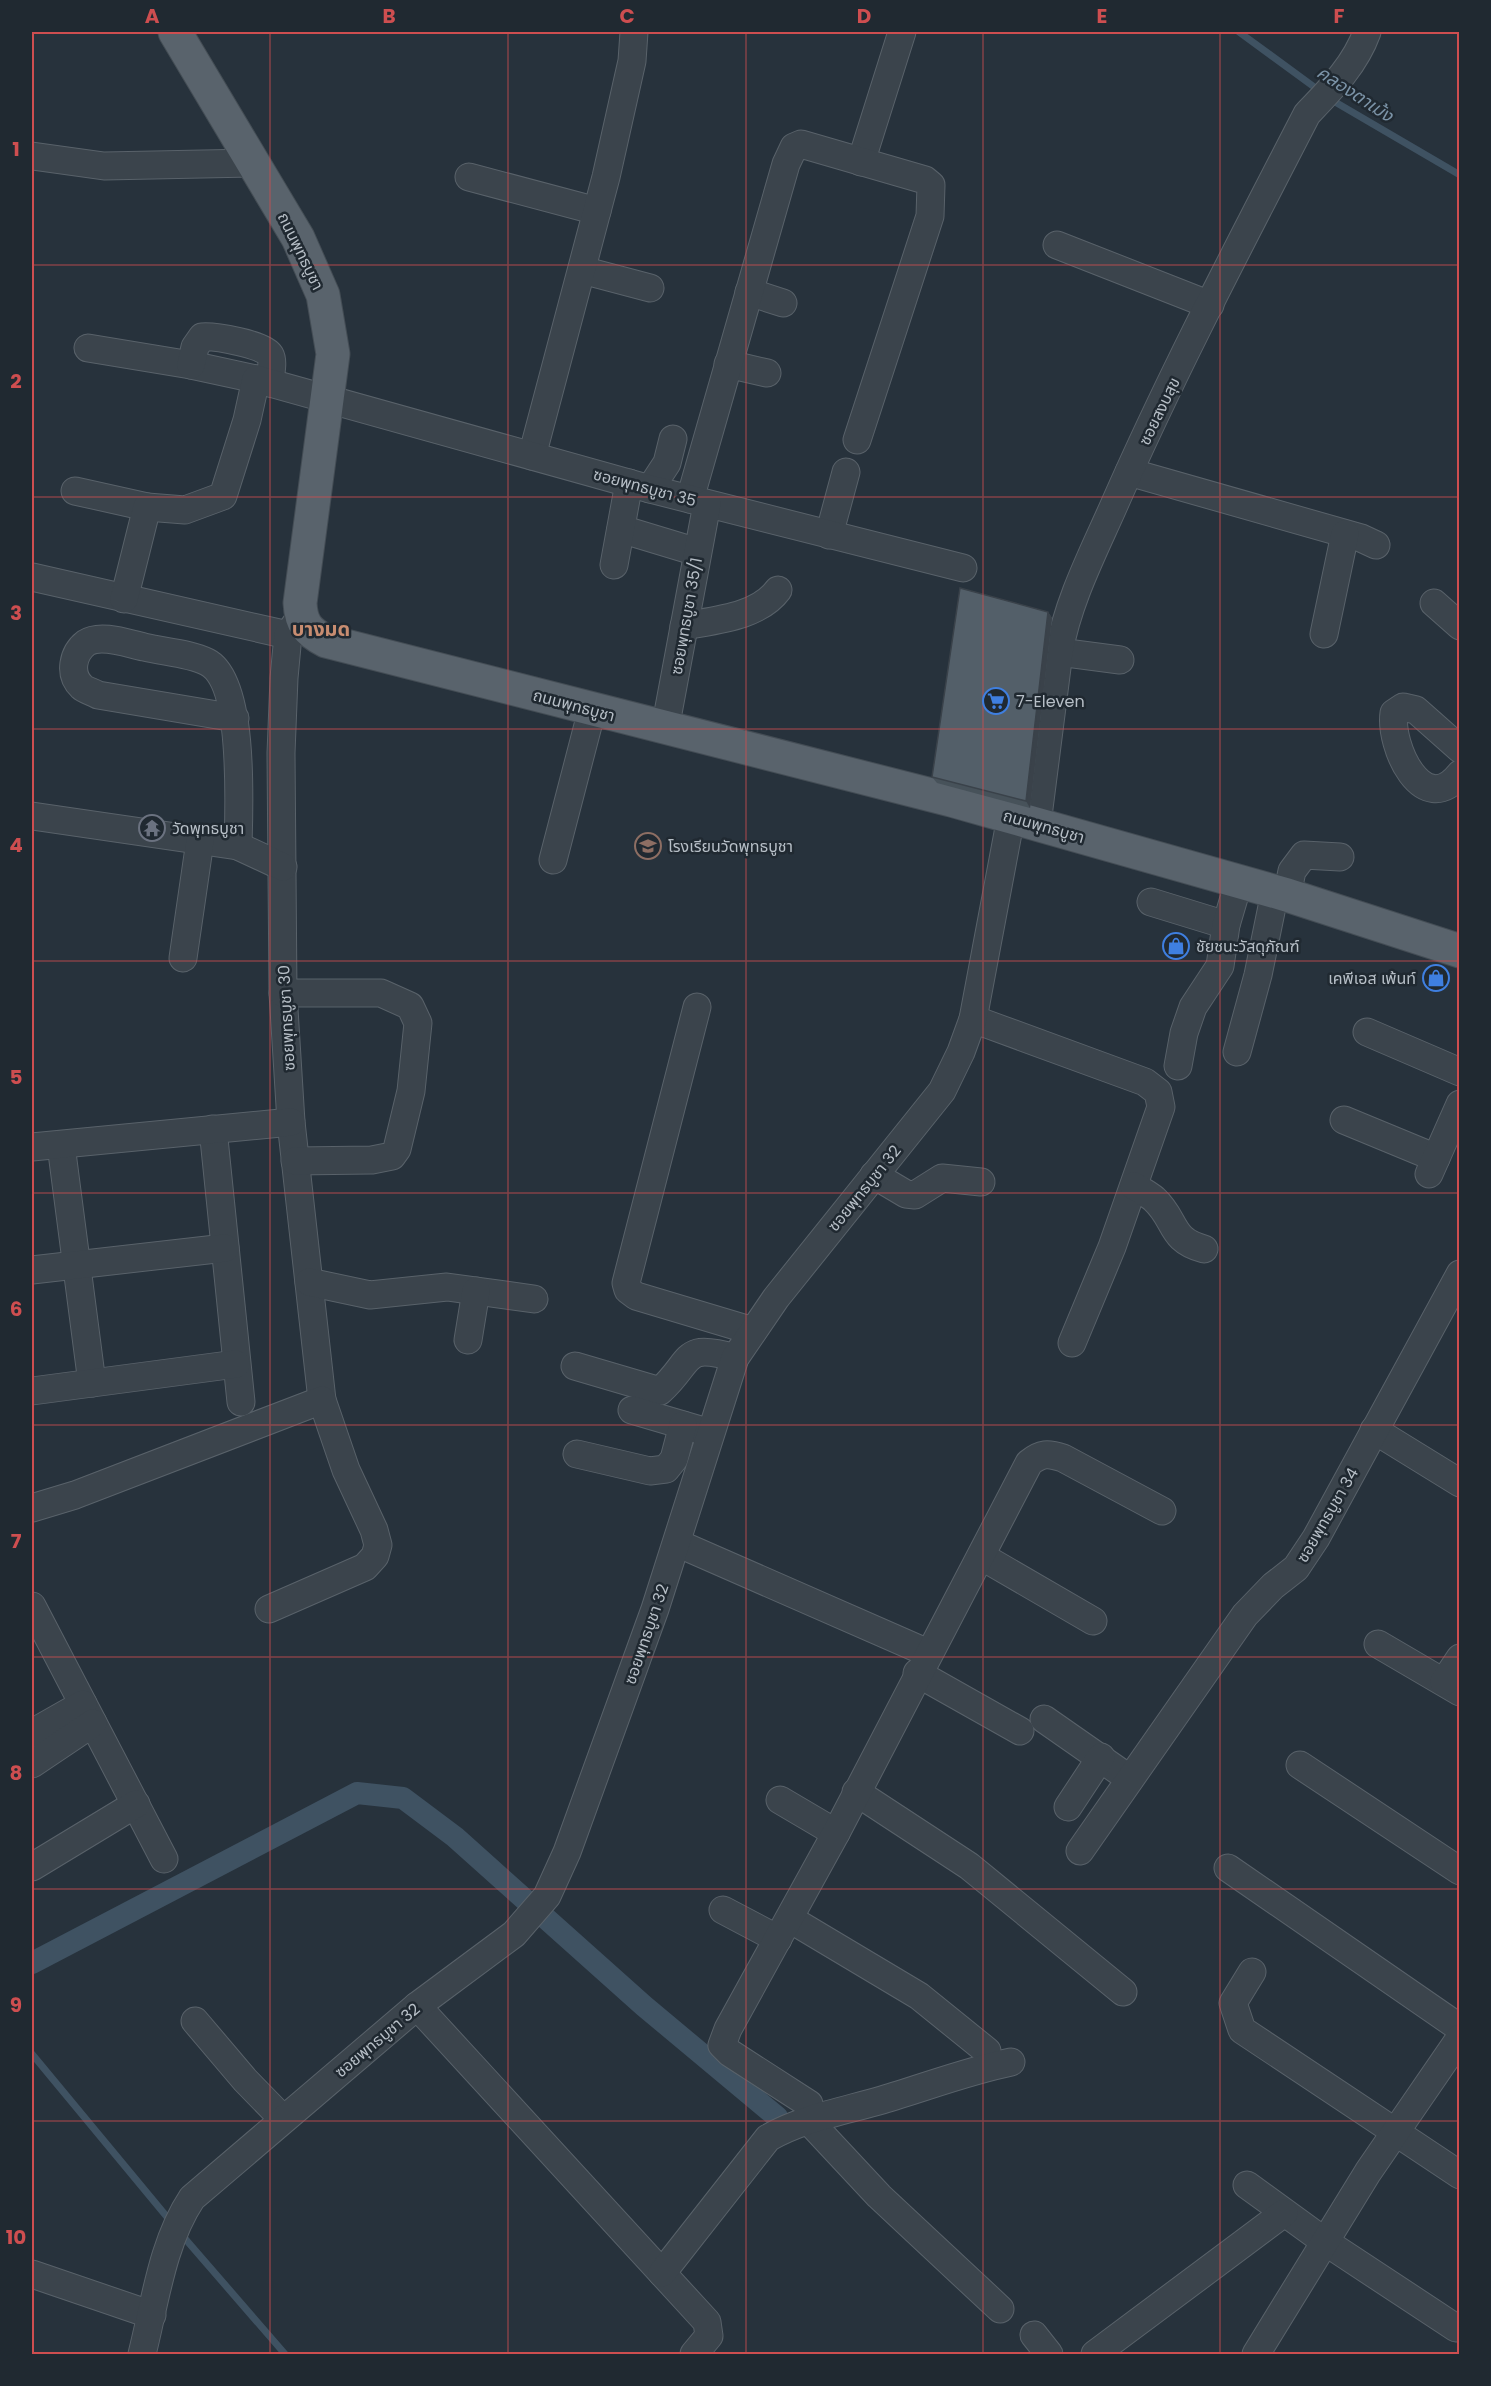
<svg xmlns="http://www.w3.org/2000/svg" width="1491" height="2386" font-family="Poppins,'Noto Sans Thai',sans-serif">
<style>
.lines{fill:none;stroke-linecap:round;stroke-linejoin:round}
.stream{stroke:#3f5262;stroke-width:7}
.canal{stroke:#3f5262;stroke-width:22}
.minor-casing{stroke:#59626a;stroke-width:29}
.major-casing{stroke:#444d55;stroke-width:35}
.minor{stroke:#3b444c;stroke-width:27}
.major{stroke:#59636c;stroke-width:33}
.wall{fill:#47525a}
.shaded-wall{fill:#3a424a}
.building{fill:#535f69;stroke:#3a424a;stroke-width:1.5}
.grid{fill:none;stroke:#ce4e50;stroke-width:1.5;stroke-opacity:0.55}
.labels{text-anchor:middle;stroke-width:5;stroke-linejoin:round;paint-order:stroke}
.street-label{font-size:16px;fill:#b7bfc7;stroke:#202931}
.poi-label{font-size:16px;fill:#b7bfc7;stroke:#202931;text-anchor:start}
.water-label{font-size:18px;font-style:italic;fill:#7b93a7;stroke:#202931}
.quarter-label{font-size:20px;font-weight:bold;fill:#c88d71;stroke:#202931}
.neatline{fill:none;stroke:#ce4e50;stroke-width:2}
.grid-label{font-size:20px;text-anchor:middle;font-weight:bold;fill:#ce4e50}
</style>
<rect width="100%" height="100%" fill="#27323c"/>
<g class="lines">
<!-- stream -->
<g class="stream">
<path d="M1239,32L1321,92"/>
<path d="M1330,99L1460,175"/>
<path d="M32,2054L172,2223"/>
<path d="M181,2234L285,2354"/>
</g>
<!-- canal -->
<path class="canal" d="M32,1963L357,1793L403,1798L455,1837L644,2006L777,2117"/>
<defs>
<g id="minor">
<path d="M32,156L104,166L252,163"/>
<path d="M861,162L902,32"/>
<path d="M469,177L597,211"/>
<path d="M1057,245L1210,305"/>
<path d="M582,270L650,288"/>
<path d="M749,292L783,303"/>
<path d="M88,348L191,365L256,379"/>
<path d="M728,364L767,373"/>
<path d="M191,365L195,347L202,337C214,336 264,344 270,355C274,362 270,375 270,383"/>
<path d="M532,456L606,177L632,61L634,32"/>
<path d="M1129,472L1361,538L1376,545"/>
<path d="M650,489L667,463L673,439"/>
<path d="M75,491L147,507"/>
<path d="M690,499L786,164L794,147L801,144L925,180L931,185L930,216L857,440"/>
<path d="M621,529L697,552"/>
<path d="M829,535L846,472"/>
<path d="M614,565L629,483"/>
<path d="M32,577L288,635"/>
<path d="M124,599L147,507L185,510L223,496L247,420L256,379L650,489L963,568"/>
<path d="M1434,603L1460,626"/>
<path d="M301,616L288,635L284,678L281,753L283,993L291,1122L322,1400"/>
<path d="M684,626C715,620 758,617 778,590"/>
<path d="M1324,634L1345,534"/>
<path d="M1059,652L1120,660"/>
<path d="M235,718L98,695C93,692 85,690 82,687C68,674 73,653 86,643C101,633 129,644 144,647C164,652 189,653 207,662C245,681 239,808 238,846"/>
<path d="M665,729L707,504"/>
<path d="M1460,749L1416,710L1403,707L1394,713C1389,746 1423,820 1460,774"/>
<path d="M32,816L238,846L283,867"/>
<path d="M1037,824L1059,652C1068,600 1094,551 1115,503C1173,371 1241,242 1307,114C1331,89 1355,65 1367,32"/>
<path d="M553,860L592,710"/>
<path d="M1287,895L1292,871L1304,855L1340,857"/>
<path d="M1151,902L1226,925"/>
<path d="M183,958L200,841"/>
<path d="M283,993H381L410,1006L418,1023L411,1091L397,1149L392,1156L372,1160L295,1161"/>
<path d="M697,1007L626,1283L628,1290L636,1296L753,1331"/>
<path d="M973,1019L1145,1082L1158,1092L1161,1107L1112,1247L1072,1343"/>
<path d="M1367,1032L1460,1072"/>
<path d="M1237,1052L1258,975L1275,892"/>
<path d="M1178,1066L1184,1033L1193,1007L1220,966L1226,925L1239,881"/>
<path d="M1344,1120L1436,1158"/>
<path d="M213,1129L241,1402"/>
<path d="M61,1145L92,1383"/>
<path d="M32,1147L291,1122"/>
<path d="M1429,1174L1460,1104"/>
<path d="M874,1175L906,1194L915,1195L942,1178L981,1182"/>
<path d="M1134,1186C1140,1190 1148,1194 1154,1199C1177,1220 1169,1240 1204,1249"/>
<path d="M32,1270L225,1248"/>
<path d="M309,1282L370,1295L447,1287L534,1299"/>
<path d="M468,1340L476,1291"/>
<path d="M575,1366L660,1391C694,1360 681,1342 735,1358"/>
<path d="M32,1391L236,1364"/>
<path d="M632,1410L700,1430"/>
<path d="M1374,1430L1460,1483"/>
<path d="M577,1454L650,1471L666,1469L674,1459L683,1425"/>
<path d="M32,1508L75,1495L322,1400L346,1470L374,1530L378,1545L375,1556L365,1567L269,1609"/>
<path d="M677,1543L928,1653"/>
<path d="M981,1556L1093,1621"/>
<path d="M32,1606L164,1859"/>
<path d="M1378,1644L1460,1692"/>
<path d="M917,1673L1020,1731"/>
<path d="M1444,1682L1460,1658"/>
<path d="M1044,1719L1130,1779"/>
<path d="M32,1733L83,1704"/>
<path d="M32,1764L93,1723"/>
<path d="M1300,1765L1460,1871"/>
<path d="M856,1792L969,1866L1123,1992"/>
<path d="M780,1800L836,1833"/>
<path d="M1068,1807L1101,1757"/>
<path d="M1080,1851L1245,1615L1273,1586L1296,1568L1316,1538L1460,1274"/>
<path d="M32,1867L136,1804"/>
<path d="M1228,1868L1460,2028"/>
<path d="M723,1910L778,1939"/>
<path d="M790,1919L919,1996L987,2051"/>
<path d="M1252,1972L1233,2003L1242,2030L1460,2175"/>
<path d="M417,2006L707,2322L709,2336L694,2354"/>
<path d="M195,2021L245,2080L282,2118"/>
<path d="M809,2104L730,2053L722,2045L728,2029L836,1833L1029,1463C1041,1453 1048,1453 1063,1458L1162,1511"/>
<path d="M809,2121L879,2196L1000,2309"/>
<path d="M1247,2185L1324,2241L1456,2328"/>
<path d="M662,2273L768,2138C803,2118 844,2111 882,2100C926,2087 967,2071 1011,2062"/>
<path d="M32,2274L152,2315"/>
<path d="M1034,2335L1049,2354"/>
<path d="M142,2354C155,2303 162,2243 192,2198L417,2006L514,1934L547,1896L567,1852L655,1609L735,1358L776,1298L942,1091L961,1052L973,1019L1011,817L1008,798"/>
<path d="M1095,2354L1284,2213"/>
<path d="M1256,2354L1368,2172L1460,2038"/>
</g>
<path id="major" d="M175,32L298,238L323,295L333,354L300,603C301,624 308,632 326,641L951,800L1287,895L1460,951"/>
</defs>
<!-- minor casing -->
<use href="#minor" class="minor-casing"/>
<!-- major casing -->
<use href="#major" class="major-casing"/>
<!-- minor -->
<use href="#minor" class="minor"/>
<!-- major -->
<use href="#major" class="major"/>
</g>
<!-- wall -->
<path class="wall" d="M1048,612L1052,618L1030,808L937,783L932,777Z"/>
<!-- shaded-wall -->
<path class="shaded-wall" d="M1048,612L1052,618L1030,808L1026,801Z"/>
<!-- building -->
<path class="building" d="M960,588L1048,612L1026,801L932,777Z"/>
<!-- grid -->
<path class="grid" d="M270,32V2354M508,32V2354M746,32V2354M983,32V2354M1220,32V2354M32,265H1460M32,497H1460M32,729H1460M32,961H1460M32,1193H1460M32,1425H1460M32,1657H1460M32,1889H1460M32,2121H1460"/>
<!-- icons -->
<defs>
<symbol id="supermarket-ring" viewBox="-11 -11 22 22"><circle r="9.5" fill="#202931" stroke="#3f7fe0" stroke-width="1.5"/><path d="M-6-5.5h2.5l.6 2H6L4.5 2H-2.5L-4.4-4H-6ZM-1.5 3.2a1.3 1.3 0 1 0 .1 0ZM3 3.2a1.3 1.3 0 1 0 .1 0Z" fill="#3f7fe0"/></symbol>
<symbol id="temple-ring" viewBox="-11 -11 22 22"><circle r="9.5" fill="#202931" stroke="#6b7280" stroke-width="1.5"/><path d="M0-6L5-2H3V0L6.5 2.5H4V6H1.5V3h-3V6H-4V2.5H-6.5L-3 0V-2H-5Z" fill="#6b7280"/></symbol>
<symbol id="school-ring" viewBox="-11 -11 22 22"><circle r="9.5" fill="#202931" stroke="#8d6e63" stroke-width="1.5"/><path d="M0-5L7-2L0 1L-7-2ZM-4 1L0 2.5L4 1V4Q0 6-4 4Z" fill="#8d6e63"/></symbol>
<symbol id="shop-ring" viewBox="-11 -11 22 22"><circle r="9.5" fill="#202931" stroke="#3f7fe0" stroke-width="1.5"/><path d="M-5-2.5h2.3a2.7 3.5 0 0 1 5.4 0H5L5.5 6h-11ZM-1.5-2.5h3a1.5 2.3 0 0 0-3 0Z" fill="#3f7fe0"/></symbol>
</defs>
<g fill-rule="evenodd">
<use href="#supermarket-ring" x="981" y="686" width="30" height="30"/>
<use href="#temple-ring" x="137" y="813" width="30" height="30"/>
<use href="#school-ring" x="633" y="831" width="30" height="30"/>
<use href="#shop-ring" x="1161" y="931" width="30" height="30"/>
<use href="#shop-ring" x="1421" y="963" width="30" height="30"/>
</g>
<g class="labels">
<!-- street labels -->
<g class="street-label">
<text transform="translate(301 251) rotate(64)" y="6">ถนนพุทธบูชา</text>
<text transform="translate(1159 411) rotate(-64)" y="6">ซอยสงบสุข</text>
<text transform="translate(645 487) rotate(15)" y="6">ซอยพุทธบูชา 35</text>
<text transform="translate(686 616) rotate(-80)" y="6">ซอยพุทธบูชา 35/1</text>
<text transform="translate(574 705) rotate(15)" y="6">ถนนพุทธบูชา</text>
<text transform="translate(1044 826) rotate(16)" y="6">ถนนพุทธบูชา</text>
<text transform="translate(286 1018) rotate(-93)" y="6">ซอยพุทธบูชา 30</text>
<text transform="translate(864 1188) rotate(-51)" y="6">ซอยพุทธบูชา 32</text>
<text transform="translate(1327 1515) rotate(-60)" y="6">ซอยพุทธบูชา 34</text>
<text transform="translate(646 1634) rotate(-71)" y="6">ซอยพุทธบูชา 32</text>
<text transform="translate(377 2040) rotate(-40)" y="6">ซอยพุทธบูชา 32</text>
</g>
<!-- poi labels -->
<g class="poi-label">
<text x="1016" y="707">7-Eleven</text>
<text x="172" y="834">วัดพุทธบูชา</text>
<text x="668" y="852">โรงเรียนวัดพุทธบูชา</text>
<text x="1196" y="952">ชัยชนะวัสดุภัณฑ์</text>
<text x="1416" y="984" text-anchor="end">เคพีเอส เพ้นท์</text>
</g>
<!-- water labels -->
<g class="water-label">
<text transform="translate(1355 94) rotate(33)" y="6">คลองตาเม้ง</text>
</g>
<!-- quarter labels -->
<g class="quarter-label">
<text x="321" y="636">บางมด</text>
</g>
</g>
<!-- border -->
<rect width="1491" height="2386" fill="none" stroke="#202931" stroke-width="66"/>
<rect x="33" y="33" width="1425" height="2320" class="neatline"/>
<g class="grid-label">
<text x="152" y="23">A</text>
<text x="389" y="23">B</text>
<text x="627" y="23">C</text>
<text x="864" y="23">D</text>
<text x="1102" y="23">E</text>
<text x="1339" y="23">F</text>
<text x="16" y="156">1</text>
<text x="16" y="388">2</text>
<text x="16" y="620">3</text>
<text x="16" y="852">4</text>
<text x="16" y="1084">5</text>
<text x="16" y="1316">6</text>
<text x="16" y="1548">7</text>
<text x="16" y="1780">8</text>
<text x="16" y="2012">9</text>
<text x="16" y="2244">10</text>
</g>
</svg>
